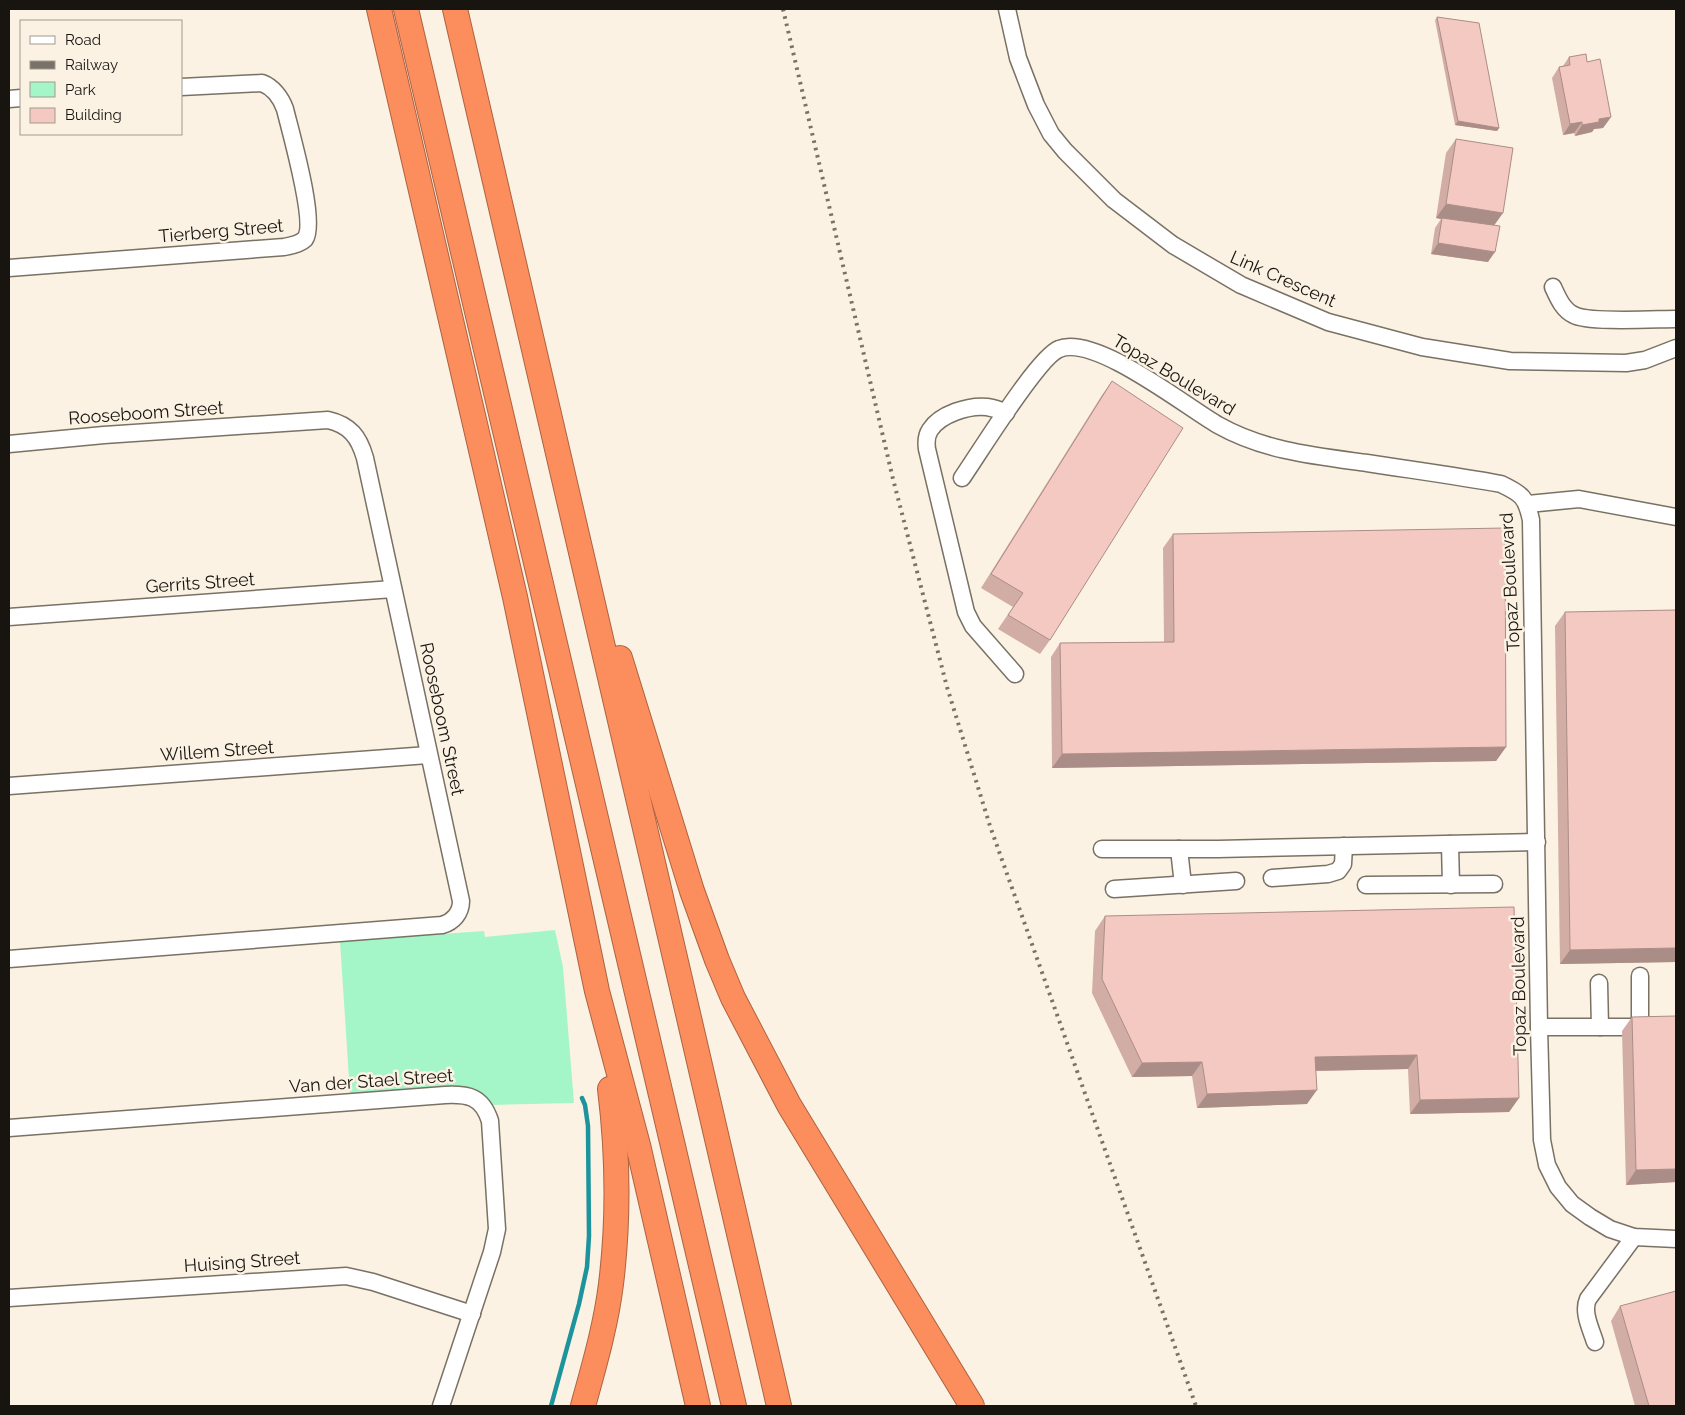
<svg xmlns="http://www.w3.org/2000/svg" width="1685" height="1415" font-family="Raleway,sans-serif">
<style>
.green{fill:#a4f6c9}
.lines{fill:none;stroke-linecap:round;stroke-linejoin:round}
.stream{stroke:#1d949c;stroke-width:4.5}
.minor-casing{stroke:#797164;stroke-width:19}
.highway-casing{stroke:#ac6342;stroke-width:26}
.minor{stroke:#fff;stroke-width:16}
.highway{stroke:#fc8d5d;stroke-width:24}
.rail{stroke:#787269;stroke-width:4;stroke-dasharray:2.5 5;stroke-linecap:butt}
.wall{fill:#d2ada6}
.shaded-wall{fill:#ab8d87}
.building{fill:#f4c9c1;stroke:#ab8d87}
.labels{text-anchor:middle;stroke-width:5;stroke-linejoin:round;paint-order:stroke}
.street-label{font-size:18px;fill:#181510;stroke:#fbf2e3}
</style>
<rect width="100%" height="100%" fill="#fbf2e3"/>
<!-- green -->
<path class="green" d="M555,930L563,967L574,1103L492,1105L479,1092L462,1086L350,1094L340,941L484,931L485,937Z"/>
<g class="lines">
<!-- stream -->
<path class="stream" d="M551,1406L579,1304L587,1267L589,1236L588,1126L585,1105L582,1098"/>
<defs>
<g id="minor">
<path d="M1007,9L1018,58L1036,105L1051,134L1065,151L1114,200L1173,245L1241,285L1328,322L1422,347L1510,361L1626,363L1645,360L1676,348"/>
<path d="M9,99L21,98"/>
<path d="M9,268L284,247C290,246 300,244 305,239C317,223 290,130 285,109C281,98 273,87 262,83L181,87"/>
<path d="M1553,287C1558,298 1563,310 1574,315C1588,323 1656,319 1676,319"/>
<path d="M1006,413C1000,410 994,408 987,407C969,405 940,414 930,430C926,436 926,442 927,449L966,612L973,626L1015,674"/>
<path d="M9,444L104,435L328,420C350,425 359,437 365,458L461,901C461,913 453,922 442,925L9,959"/>
<path d="M962,478C978,455 1038,357 1059,349C1095,334 1185,406 1218,425C1264,451 1315,456 1367,463C1412,470 1457,476 1501,484C1522,494 1526,497 1531,520L1539,1027L1542,1140L1547,1165L1558,1187L1572,1204L1590,1217L1610,1229L1634,1237L1676,1239"/>
<path d="M1528,504L1579,499L1676,517"/>
<path d="M9,617L393,589"/>
<path d="M9,786L428,755"/>
<path d="M1450,844L1451,885"/>
<path d="M1102,849H1218L1537,842"/>
<path d="M1179,849L1183,885"/>
<path d="M1272,878L1328,874L1338,871L1343,864L1344,846"/>
<path d="M1366,885L1494,884"/>
<path d="M1114,889L1236,881"/>
<path d="M1640,976V1027"/>
<path d="M1599,983L1600,1027"/>
<path d="M1539,1027H1676"/>
<path d="M9,1128L445,1095C468,1094 482,1096 490,1121L497,1229L492,1252L441,1406"/>
<path d="M9,1298L346,1276L373,1282L472,1314"/>
<path d="M1595,1342C1591,1329 1582,1312 1588,1299L1634,1237"/>
</g>
<g id="highway">
<path d="M379,9L515,597L597,991L638,1145L698,1406"/>
<path d="M406,9L734,1406"/>
<path d="M455,9L779,1406"/>
<path d="M620,658L692,891L717,960L733,998L789,1105L972,1406"/>
<path d="M583,1406C594,1366 606,1325 611,1284C619,1219 618,1154 610,1089"/>
</g>
</defs>
<!-- minor casing -->
<use href="#minor" class="minor-casing"/>
<!-- highway casing -->
<use href="#highway" class="highway-casing"/>
<!-- minor -->
<use href="#minor" class="minor"/>
<!-- highway -->
<use href="#highway" class="highway"/>
<!-- rail -->
<path class="rail" d="M783,9L893,479L947,687L990,826L1196,1406"/>
</g>
<!-- wall -->
<g class="wall">
<path d="M1437,17L1499,128L1497,131L1455,125L1435,20Z"/>
<path d="M1569,57L1587,62L1611,117L1603,128L1594,129L1592,132L1575,136L1574,133L1563,135L1552,78L1559,67L1563,66Z"/>
<path d="M1456,139L1494,225L1488,262L1431,254L1435,228L1441,219L1436,218L1446,153Z"/>
<path d="M1112,381L1050,640L1040,654L998,629L1013,607L981,588L1102,395Z"/>
<path d="M1173,534L1506,747L1496,761L1052,768L1051,657L1060,643L1164,642L1163,548Z"/>
<path d="M1565,612L1676,962L1560,964L1555,626Z"/>
<path d="M1105,916L1519,1098L1509,1112L1410,1114L1408,1069L1316,1071L1307,1104L1197,1108L1192,1076L1132,1077L1092,993L1095,931Z"/>
<path d="M1632,1017L1676,1182L1626,1185L1622,1031Z"/>
<path d="M1620,1306L1676,1406H1635L1611,1321Z"/>
</g>
<!-- shaded-wall -->
<g class="shaded-wall">
<path d="M1611,117L1603,128L1594,129L1592,132L1575,136L1582,125L1599,119Z"/>
<path d="M1458,121L1499,128L1497,131L1455,125Z"/>
<path d="M1582,122L1574,133L1563,135L1570,124Z"/>
<path d="M1446,204L1503,213L1493,227L1442,218L1441,219L1436,218Z"/>
<path d="M1438,243L1495,252L1488,262L1431,254Z"/>
<path d="M1506,747L1496,761L1052,768L1062,754Z"/>
<path d="M1676,948V962L1560,964L1570,950Z"/>
<path d="M1417,1055L1408,1069L1305,1071L1315,1057Z"/>
<path d="M1202,1062L1192,1076L1132,1077L1142,1063Z"/>
<path d="M1317,1090L1307,1104L1197,1108L1207,1094Z"/>
<path d="M1519,1098L1509,1112L1410,1114L1420,1100Z"/>
<path d="M1676,1169V1182L1626,1185L1636,1170Z"/>
</g>
<!-- building -->
<g class="building">
<path d="M1437,17L1479,23L1499,128L1458,121Z"/>
<path d="M1586,54L1587,62L1600,59L1611,117L1599,119V122L1582,125V122L1570,124L1559,67L1570,65L1569,57Z"/>
<path d="M1456,139L1513,148L1503,213L1446,204Z"/>
<path d="M1442,218L1500,226L1495,252L1438,243Z"/>
<path d="M1112,381L1183,428L1050,640L1008,615L1023,593L991,574Z"/>
<path d="M1505,528L1506,747L1062,754L1060,643L1174,642L1173,534Z"/>
<path d="M1676,610V948L1570,950L1565,612Z"/>
<path d="M1514,907L1519,1098L1420,1100L1417,1055L1315,1057L1317,1090L1207,1094L1202,1062L1142,1063L1102,979L1105,916Z"/>
<path d="M1676,1016V1169L1636,1170L1632,1017Z"/>
<path d="M1676,1291V1406H1649L1620,1306Z"/>
</g>
<g class="labels">
<!-- street labels -->
<g class="street-label">
<text transform="translate(221 231) rotate(-5)" y="6">Tierberg Street</text>
<text transform="translate(1283 279) rotate(24)" y="6">Link Crescent</text>
<text transform="translate(1174 375) rotate(31)" y="6">Topaz Boulevard</text>
<text transform="translate(146 413) rotate(-4)" y="6">Rooseboom Street</text>
<text transform="translate(1510 582) rotate(-93)" y="6">Topaz Boulevard</text>
<text transform="translate(200 583) rotate(-4)" y="6">Gerrits Street</text>
<text transform="translate(442 719) rotate(78)" y="6">Rooseboom Street</text>
<text transform="translate(217 751) rotate(-4)" y="6">Willem Street</text>
<text transform="translate(1519 986) rotate(-91)" y="6">Topaz Boulevard</text>
<text transform="translate(371 1081) rotate(-4)" y="6">Van der Stael Street</text>
<text transform="translate(242 1262) rotate(-4)" y="6">Huising Street</text>
</g>
</g>
<!-- border -->
<rect width="1685" height="1415" fill="none" stroke="#181510" stroke-width="20"/>
<!-- legend -->
<rect x="20" y="20" width="162" height="115" fill="#fbf2e3" stroke="#a09a8f"/>
<rect x="30" y="36" width="25" height="8" fill="#ffffff" stroke="#a09a8f"/>
<text x="65" y="45" font-size="15" fill="#181510">Road</text>
<rect x="30" y="61" width="25" height="8" fill="#787269" stroke="#a09a8f"/>
<text x="65" y="70" font-size="15" fill="#181510">Railway</text>
<rect x="30" y="82" width="25" height="15" fill="#a4f6c9" stroke="#a09a8f"/>
<text x="65" y="95" font-size="15" fill="#181510">Park</text>
<rect x="30" y="108" width="25" height="15" fill="#f4c9c1" stroke="#a09a8f"/>
<text x="65" y="120" font-size="15" fill="#181510">Building</text>
</svg>
